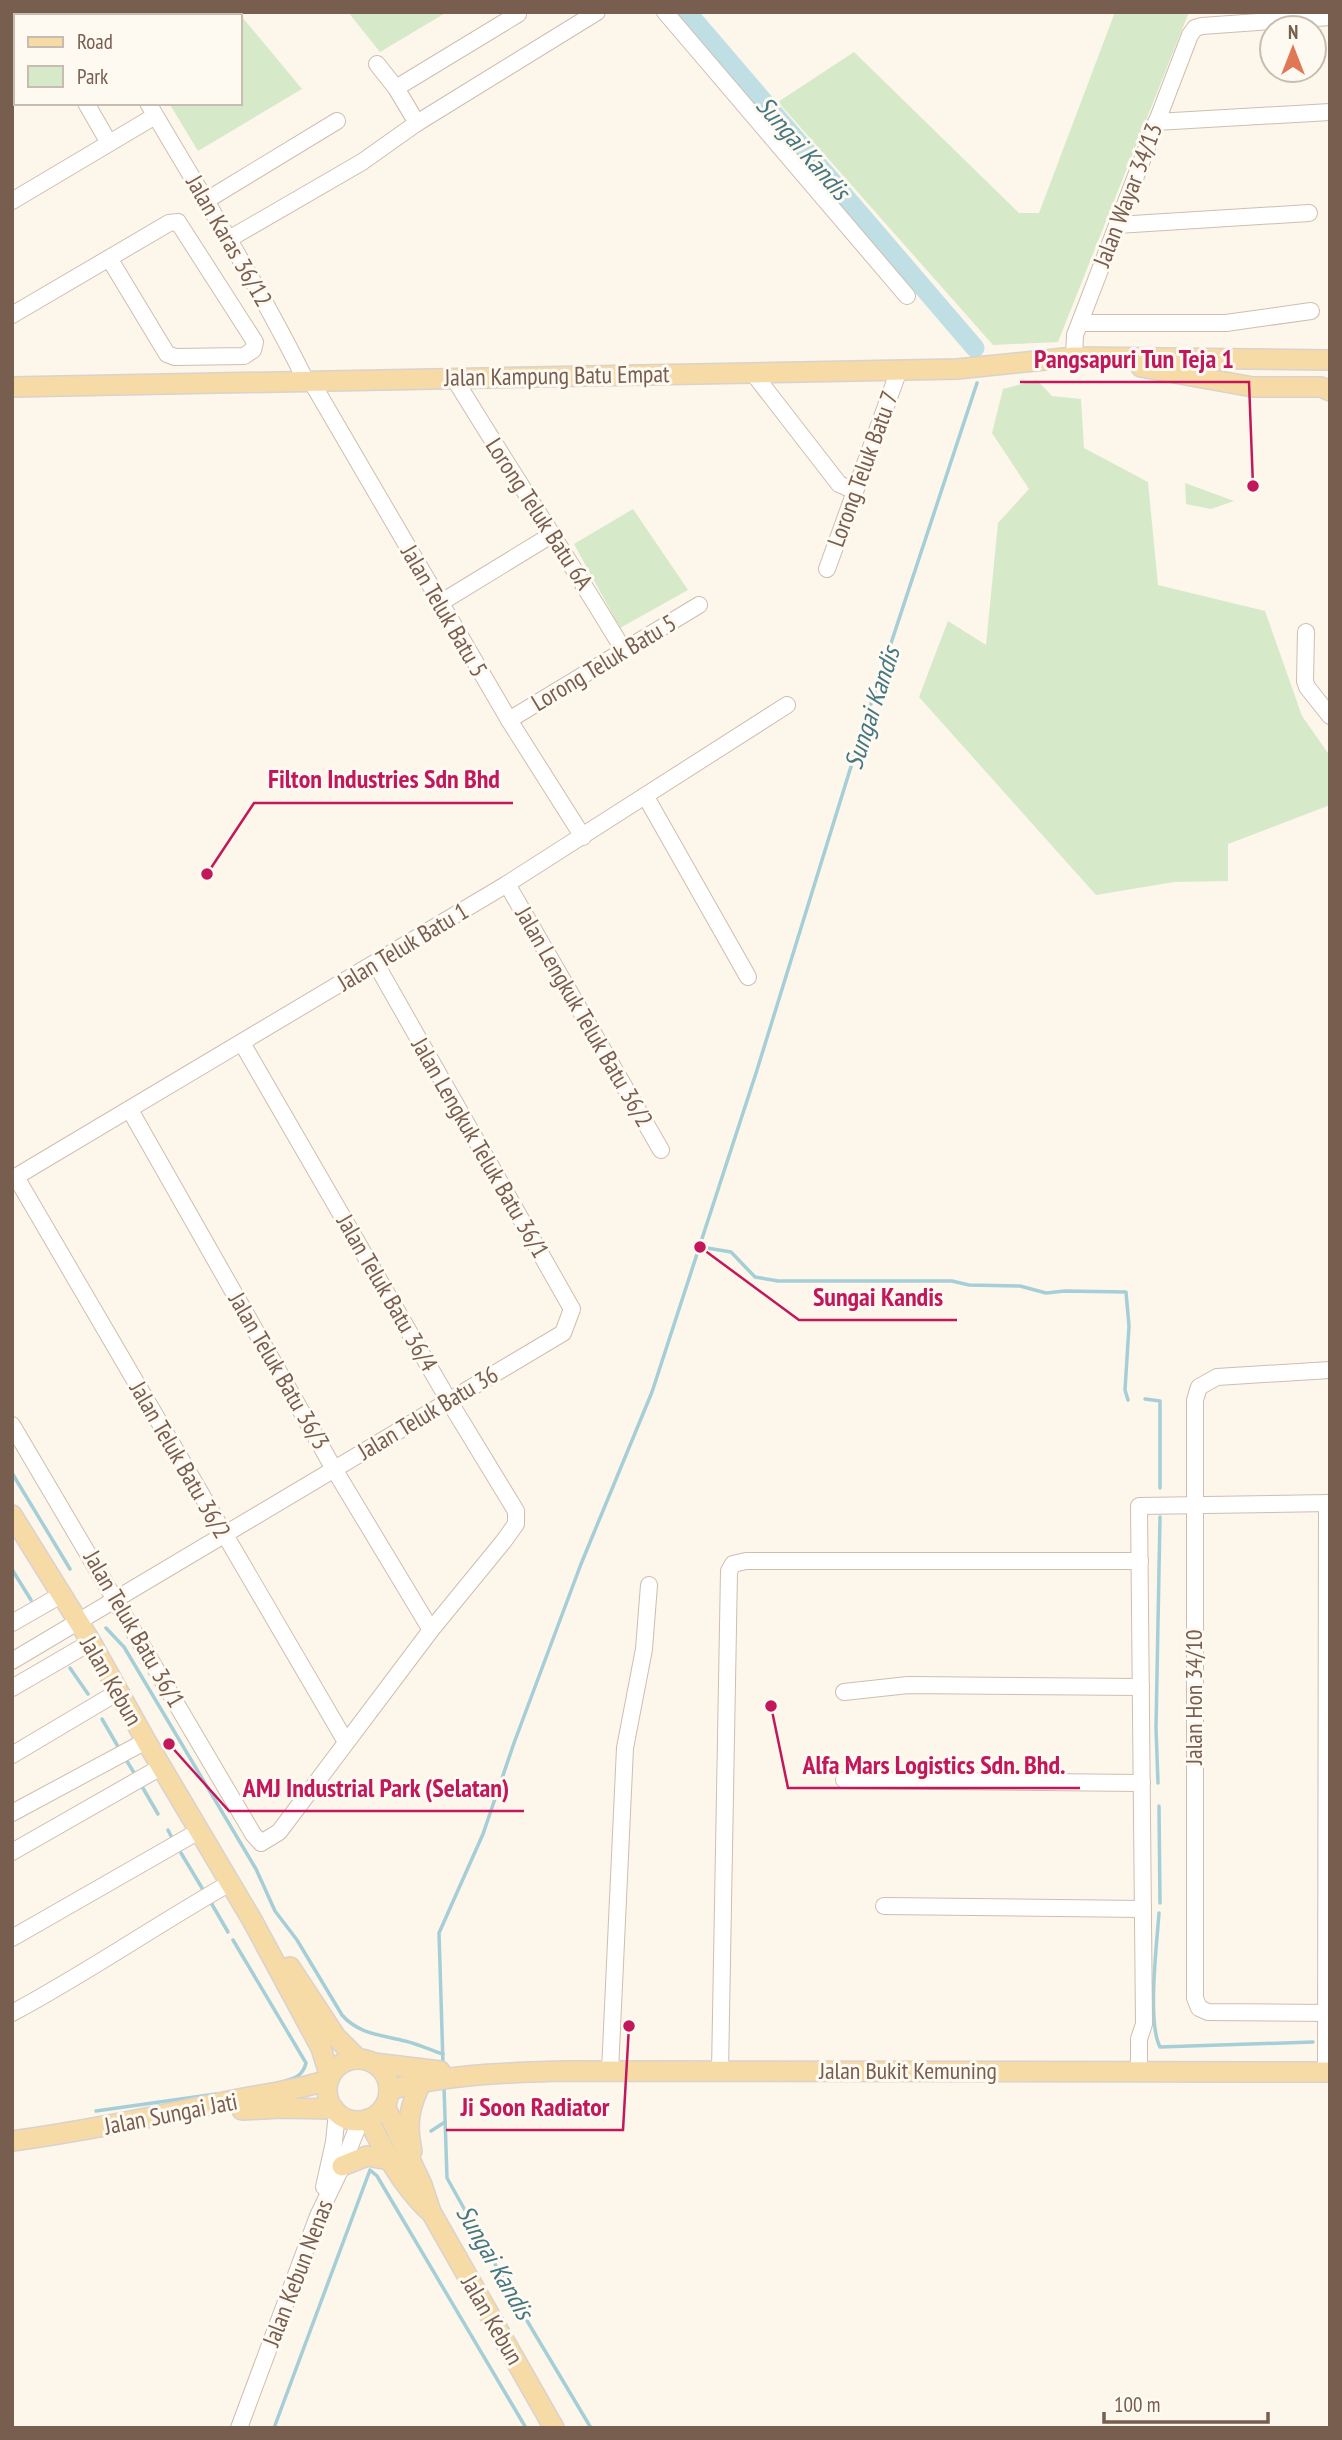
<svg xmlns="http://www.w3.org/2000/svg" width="1342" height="2440" font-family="'PT Sans Narrow',sans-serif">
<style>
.green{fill:#d6eac9}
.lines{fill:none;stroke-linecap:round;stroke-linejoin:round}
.stream{stroke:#a6ced7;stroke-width:3.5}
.river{stroke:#bfdfe5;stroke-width:19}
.minor-casing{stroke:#cebeb0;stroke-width:18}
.major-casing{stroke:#d9d2cd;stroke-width:22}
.minor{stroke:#fff;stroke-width:16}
.major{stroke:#f7dba7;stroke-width:19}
.labels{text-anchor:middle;stroke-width:6;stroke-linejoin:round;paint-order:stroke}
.street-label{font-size:24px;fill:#775e4e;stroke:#fefaf2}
.water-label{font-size:26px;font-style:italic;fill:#457782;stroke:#fefaf2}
.leader{fill:none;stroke:#c2185b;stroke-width:2.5}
.callout-dot{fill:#c2185b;stroke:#fefaf2;stroke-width:2.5}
.callout-label{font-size:26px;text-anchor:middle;font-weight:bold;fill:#c2185b;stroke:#fefaf2;stroke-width:6;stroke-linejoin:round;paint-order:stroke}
</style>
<rect width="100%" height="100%" fill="#fcf6eb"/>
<!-- green -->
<g class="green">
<path d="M113,12H238L302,89L198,151L169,103H240V16H116Z"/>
<path d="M348,12H447L380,52Z"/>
<path d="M1115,12H1189L1058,342L993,345L778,102L854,52L1019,213H1039Z"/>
<path d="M1037,380L1052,396L1081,399L1084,448L1148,482L1158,585L1265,611L1302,716L1330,756V805L1228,844V881L1174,882L1096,895L919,697L948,621L986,645L998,523L1029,489L992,433L1003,389Z"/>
<path d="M1185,483L1234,501L1211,509L1186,504Z"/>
<path d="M633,509L688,590L620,628L574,544Z"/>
</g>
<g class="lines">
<!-- stream -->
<g class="stream">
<path d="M701,1247L731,1252L755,1277L778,1281H952L969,1285L1020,1286L1046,1293L1065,1291L1126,1292L1129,1326L1125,1390L1128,1400"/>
<path d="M1145,1399L1160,1401V1488"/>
<path d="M12,1473L70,1569"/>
<path d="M13,1571L31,1600"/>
<path d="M106,1628L124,1647L256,1869L275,1911L297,1940L342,2015C358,2034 382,2035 405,2041C418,2044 430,2050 443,2054"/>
<path d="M70,1668L88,1694"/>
<path d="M102,1719L120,1750"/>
<path d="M125,1758L136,1776"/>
<path d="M140,1783L158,1814"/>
<path d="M1158,1783L1156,1728L1160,1517"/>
<path d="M1159,1806L1160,1903"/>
<path d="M168,1830L172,1838"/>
<path d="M181,1853L205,1893"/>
<path d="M210,1901L228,1932"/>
<path d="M1159,1913C1157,1943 1147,2022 1160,2047L1313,2042"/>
<path d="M233,1940L306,2063C303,2075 296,2078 285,2081"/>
<path d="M443,2064L439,1933L483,1834L514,1743L581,1564L652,1392L757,1070L862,731L977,383"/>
<path d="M444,2087L447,2178L523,2314L591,2428"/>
<path d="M96,2111L216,2094"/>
<path d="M431,2131L445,2122"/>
<path d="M274,2428L370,2170L377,2176L526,2428"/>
</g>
<!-- river -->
<path class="river" d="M687,12L975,348"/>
<defs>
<g id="minor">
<path d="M32,12L34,16"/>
<path d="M95,12L97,16"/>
<path d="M665,12L907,296"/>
<path d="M377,64L396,88L417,123"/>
<path d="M12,82L16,80"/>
<path d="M396,88L518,14"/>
<path d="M86,103L109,143"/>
<path d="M148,103C202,195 259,286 306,381"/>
<path d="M1156,122L1330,112"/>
<path d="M207,200L337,121"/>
<path d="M12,201L155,116"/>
<path d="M1117,225L1309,213"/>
<path d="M229,239L362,162L417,123L597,12"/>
<path d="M12,315L169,223L178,222L255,342L253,350L244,356L175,357L167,354L109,258"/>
<path d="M1080,323H1226L1311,311"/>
<path d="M1074,357L1075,335L1190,35L1195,28L1202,26L1330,17"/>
<path d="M753,373L839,484L855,491"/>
<path d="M454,378C510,470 569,559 624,651"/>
<path d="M311,381L509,720L583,837"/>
<path d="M827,569L899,370"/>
<path d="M440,603L553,534"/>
<path d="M1306,632L1305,681L1307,687L1330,716"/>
<path d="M509,720L699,605"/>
<path d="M646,797L748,977"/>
<path d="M507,884L661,1150"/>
<path d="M130,1110L334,1469L431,1630"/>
<path d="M16,1177L346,1742"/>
<path d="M12,1179L507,884L787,705"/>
<path d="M1330,1370L1217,1377L1199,1387L1195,1400V1998L1199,2008L1208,2012L1330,2013"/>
<path d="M12,1425L253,1834L261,1843L279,1832L431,1630L503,1542L516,1524V1511L449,1401L242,1043"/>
<path d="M12,1623L61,1595"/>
<path d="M12,1661L563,1333L572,1309L376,964"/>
<path d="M12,1688L91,1642"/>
<path d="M844,1692L908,1685L1141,1687"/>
<path d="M12,1755L118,1692"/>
<path d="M844,1780L1142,1783"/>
<path d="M12,1813L146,1741"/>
<path d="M12,1852L161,1767"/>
<path d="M884,1906L1143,1909"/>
<path d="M12,1938L199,1831"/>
<path d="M12,2013C87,1973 156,1925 230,1883"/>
<path d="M610,2071L625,1748L644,1649L649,1585"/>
<path d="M720,2071L729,1571L733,1564L746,1561H1140"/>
<path d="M1139,2072V2039L1144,2024L1139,1506L1330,1503"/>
<path d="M1326,2072L1327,1503"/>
<path d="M324,2187L334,2142L337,2112"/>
<path d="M239,2428L318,2216L342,2166L360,2121"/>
</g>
<g id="major">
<path d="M1141,367L1253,387H1321L1330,391"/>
<path d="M12,387L957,369L1074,357L1330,360"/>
<path d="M12,1515L91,1642L146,1741L252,1920L321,2048L330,2077"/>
<path d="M290,1967L336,2037L358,2059"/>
<circle cx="358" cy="2090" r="31"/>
<path d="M374,2063L440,2071"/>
<path d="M389,2090C446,2074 504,2073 563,2071L1330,2072"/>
<path d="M385,2106L422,2185L431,2212L554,2428"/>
<path d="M242,2110L280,2108L334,2109"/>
<path d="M368,2119C385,2153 400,2182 427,2209"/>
<path d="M12,2141C85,2131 156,2116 229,2101C262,2094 295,2091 328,2080"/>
<path d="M412,2151C406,2123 409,2107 422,2081"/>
<path d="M342,2166L367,2156L389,2160"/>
</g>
</defs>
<!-- minor casing -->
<use href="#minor" class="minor-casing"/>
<!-- major casing -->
<use href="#major" class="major-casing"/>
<!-- minor -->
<use href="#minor" class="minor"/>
<!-- major -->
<use href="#major" class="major"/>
</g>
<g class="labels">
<!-- street labels -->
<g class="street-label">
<text transform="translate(1128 195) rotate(-69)" y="8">Jalan Wayar 34/13</text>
<text transform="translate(229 241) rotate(60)" y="8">Jalan Karas 36/12</text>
<text transform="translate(557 376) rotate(-1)" y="8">Jalan Kampung Batu Empat</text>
<text transform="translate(863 469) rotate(-70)" y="8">Lorong Teluk Batu 7</text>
<text transform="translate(539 514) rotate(57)" y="8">Lorong Teluk Batu 6A</text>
<text transform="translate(444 611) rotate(60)" y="8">Jalan Teluk Batu 5</text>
<text transform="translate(604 663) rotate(-31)" y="8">Lorong Teluk Batu 5</text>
<text transform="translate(403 947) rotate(-31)" y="8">Jalan Teluk Batu 1</text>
<text transform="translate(584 1017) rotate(60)" y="8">Jalan Lengkuk Teluk Batu 36/2</text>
<text transform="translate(480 1148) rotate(60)" y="8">Jalan Lengkuk Teluk Batu 36/1</text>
<text transform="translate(387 1293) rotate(60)" y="8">Jalan Teluk Batu 36/4</text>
<text transform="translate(279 1371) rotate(60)" y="8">Jalan Teluk Batu 36/3</text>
<text transform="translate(428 1413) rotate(-31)" y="8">Jalan Teluk Batu 36</text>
<text transform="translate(180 1460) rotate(60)" y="8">Jalan Teluk Batu 36/2</text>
<text transform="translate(134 1629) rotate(60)" y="8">Jalan Teluk Batu 36/1</text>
<text transform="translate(111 1681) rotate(60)" y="8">Jalan Kebun</text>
<text transform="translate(1194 1697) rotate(-90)" y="8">Jalan Hon 34/10</text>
<text x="908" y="2079">Jalan Bukit Kemuning</text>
<text transform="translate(171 2114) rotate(-11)" y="8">Jalan Sungai Jati</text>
<text transform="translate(298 2273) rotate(-69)" y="8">Jalan Kebun Nenas</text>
<text transform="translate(492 2320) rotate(60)" y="8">Jalan Kebun</text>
</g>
<!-- water labels -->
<g class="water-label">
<text transform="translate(803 148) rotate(49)" y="9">Sungai Kandis</text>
<text transform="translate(872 708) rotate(-72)" y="9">Sungai Kandis</text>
<text transform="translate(495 2262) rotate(60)" y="9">Sungai Kandis</text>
</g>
</g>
<!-- callouts -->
<path class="leader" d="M1253 486L1249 382H1020M207 874L254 803H513M700 1247L799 1320H957M771 1706L788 1788H1080M169 1744L229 1811H524M629 2026L623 2130H446"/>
<g class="callout-dot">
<circle cx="1253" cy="486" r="7"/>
<circle cx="207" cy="874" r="7"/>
<circle cx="700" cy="1247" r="7"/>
<circle cx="771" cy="1706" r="7"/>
<circle cx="169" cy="1744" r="7"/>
<circle cx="629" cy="2026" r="7"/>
</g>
<g class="callout-label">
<text x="1134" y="368">Pangsapuri Tun Teja 1</text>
<text x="384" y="788">Filton Industries Sdn Bhd</text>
<text x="878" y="1306">Sungai Kandis</text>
<text x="934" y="1774">Alfa Mars Logistics Sdn. Bhd.</text>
<text x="376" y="1797">AMJ Industrial Park (Selatan)</text>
<text x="535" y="2116">Ji Soon Radiator</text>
</g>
<!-- border -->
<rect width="1342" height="2440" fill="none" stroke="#775e4e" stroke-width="28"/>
<!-- legend -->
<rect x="14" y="14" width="228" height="91" fill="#fefaf2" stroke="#c8bcb0" stroke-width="2"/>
<rect x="28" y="37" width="35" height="10" fill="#f7dba7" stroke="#c8bcb0" stroke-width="2"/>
<text x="77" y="49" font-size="21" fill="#775e4e">Road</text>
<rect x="28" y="66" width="35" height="21" fill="#d6eac9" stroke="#c8bcb0" stroke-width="2"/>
<text x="77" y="84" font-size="21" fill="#775e4e">Park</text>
<!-- north arrow -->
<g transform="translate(1293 49)"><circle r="33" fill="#fefaf2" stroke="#c8bcb0" stroke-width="2"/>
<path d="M0-5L12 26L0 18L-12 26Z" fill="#e07856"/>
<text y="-10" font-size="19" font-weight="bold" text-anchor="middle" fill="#775e4e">N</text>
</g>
<!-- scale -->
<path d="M1104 2412v10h164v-10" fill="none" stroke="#775e4e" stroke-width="3.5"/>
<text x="1114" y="2412" font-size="21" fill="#775e4e" stroke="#fefaf2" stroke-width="5" paint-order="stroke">100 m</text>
</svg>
